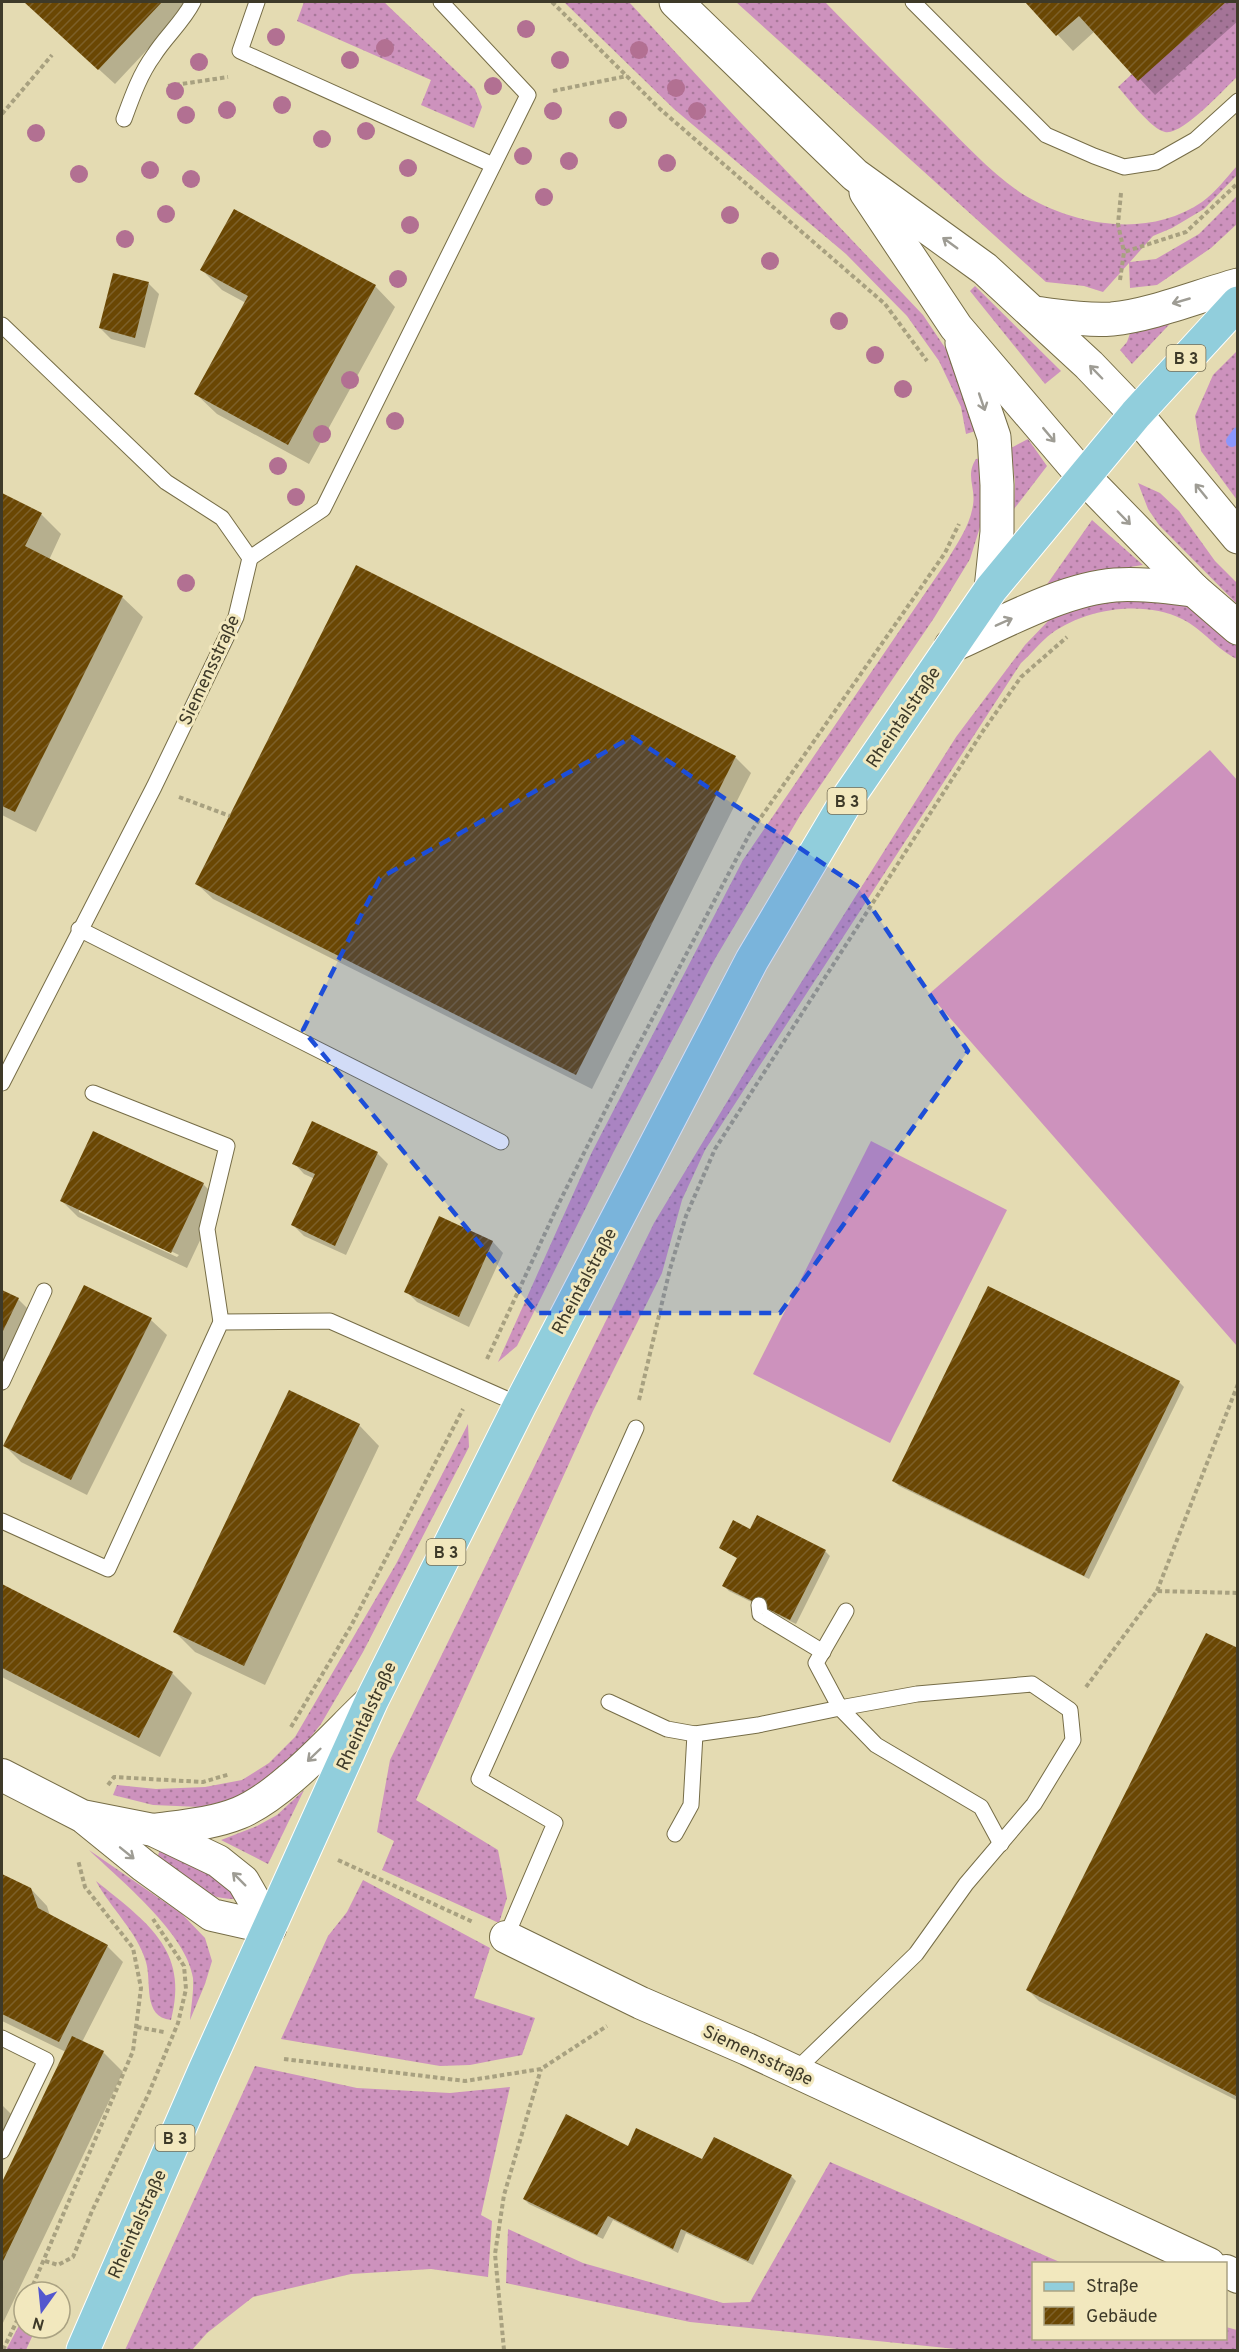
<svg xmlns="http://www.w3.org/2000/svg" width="1239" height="2352" font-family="Overpass,sans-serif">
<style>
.grass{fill:url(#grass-dots)}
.garden{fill:#cd92bd}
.shadow{fill:#0003;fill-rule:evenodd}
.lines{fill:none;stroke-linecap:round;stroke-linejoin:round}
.stream{stroke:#8b97fc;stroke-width:12}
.building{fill:url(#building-hatch)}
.lane-casing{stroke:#766d47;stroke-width:17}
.street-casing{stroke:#766d47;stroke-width:34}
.secondary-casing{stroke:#766d47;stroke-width:35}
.primary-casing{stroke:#fff;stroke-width:35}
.path{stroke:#a8a180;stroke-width:4;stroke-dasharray:4.5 3;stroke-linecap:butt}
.lane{stroke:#fff;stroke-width:15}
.street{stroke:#fff;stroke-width:32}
.secondary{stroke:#fff;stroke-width:33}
.primary{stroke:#91cedc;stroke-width:33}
.tree{fill:#b27092}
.oneway{stroke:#9e9c94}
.marked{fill:#1d4ed8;fill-opacity:0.2;stroke:#1d4ed8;stroke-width:4.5;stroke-dasharray:12 8;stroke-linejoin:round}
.labels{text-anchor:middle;stroke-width:6;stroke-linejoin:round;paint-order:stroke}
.shield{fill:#f2e8be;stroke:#746e56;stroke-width:1.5}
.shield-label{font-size:16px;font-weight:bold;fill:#3e3a29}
.street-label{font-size:18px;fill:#3e3a29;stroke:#f2e8be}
</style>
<defs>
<pattern id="grass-dots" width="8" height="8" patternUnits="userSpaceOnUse" patternTransform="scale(1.5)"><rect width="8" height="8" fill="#cd92bd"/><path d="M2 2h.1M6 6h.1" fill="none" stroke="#a8789a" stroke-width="1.8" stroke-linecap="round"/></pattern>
<pattern id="building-hatch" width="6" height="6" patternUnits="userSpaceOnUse" patternTransform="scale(1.5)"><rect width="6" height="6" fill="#6a4703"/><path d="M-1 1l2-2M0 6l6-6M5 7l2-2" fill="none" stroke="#7c6029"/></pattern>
</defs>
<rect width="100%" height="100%" fill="#e4dbb2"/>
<!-- grass -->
<g class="grass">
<path d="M304,2H384L475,89L482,107L474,128L421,105L431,80L297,21Z"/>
<path d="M564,2H629L740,122L923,315L954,361L985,428L966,434L961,407L939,361L907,316L846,254L674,109Z"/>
<path d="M736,2H825C862,40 900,78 937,116C963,142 990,172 1021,193C1074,226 1148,239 1202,202C1215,193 1226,178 1237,166V175L1204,209L1172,228L1153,236L1130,262L1156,259L1199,234L1237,196V224L1211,248L1157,285L1130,288L1129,263L1103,292L1084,286L1046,282Z"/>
<path d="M1226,2H1237V77C1224,89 1182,136 1165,132C1151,129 1128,98 1118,87L1132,74L1138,80Z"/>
<path d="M975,286L1061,371L1045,384L970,291Z"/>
<path d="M1182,311L1132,364L1120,350L1127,342L1133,325Z"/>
<path d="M1237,351V500L1201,451L1195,416L1213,375Z"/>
<path d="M1028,439L1047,466L1014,509L1015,482L1011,448Z"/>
<path d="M988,457L985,511L970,559L934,618L801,814L716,957L613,1153L517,1346L498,1362L592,1152L743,860L947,561C957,543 970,526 973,505C976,487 965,476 976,459Z"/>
<path d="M1138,483L1160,493L1179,511L1215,561L1237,583V604L1159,525L1148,509Z"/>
<path d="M1092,520L1143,565L1091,573L1043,590Z"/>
<path d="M1119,595L1192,606L1237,640V659C1217,650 1203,629 1182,619C1142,599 1081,609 1047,637C1038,645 1030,655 1021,663L705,1150L682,1200L662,1273L593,1411L416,1800L498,1850L507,1898L499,1923L382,1870L394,1841L377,1832L390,1760L654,1223L751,1062L956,737L1025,645L1050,619L1072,608Z"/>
<path d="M468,1424L469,1447L363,1652L321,1724L283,1772L245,1797L200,1807L153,1805L113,1795L117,1785L156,1789L205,1787L242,1780L269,1763L295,1737L396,1564Z"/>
<path d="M304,1790L268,1864L221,1840L257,1826L277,1815Z"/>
<path d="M89,1850L182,1914L205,1938L212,1961L205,1984L190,2020C191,2007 194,1991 193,1978C187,1934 120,1880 89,1850Z"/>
<path d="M160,1850L218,1878L238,1899C204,1901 182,1877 157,1858Z"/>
<path d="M363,1880L490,1948L474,1998L535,2018L522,2055L470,2065L440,2066L281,2039L328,1936L347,1912Z"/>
<path d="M96,1881C145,1921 190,1949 171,2020C142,2017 152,1982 146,1962C137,1931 111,1909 96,1881Z"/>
<path d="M255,2066L357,2088L450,2093L510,2087L481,2215L492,2221L488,2277L431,2269L351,2274L253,2297L207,2333L192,2350H125Z"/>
<path d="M830,2162L1062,2263L1034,2264V2338H1226V2327L1237,2330V2350H966L690,2322L506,2283L508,2229L583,2263L723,2303L750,2302Z"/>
<path d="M24,2316V2328H36L26,2350H6Z"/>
</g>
<!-- garden -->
<g class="garden">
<path d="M1210,750L1238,781L1237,1346L929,994Z"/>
<path d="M871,1141L1007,1210L890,1443L753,1374Z"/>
</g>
<!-- shadow -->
<g class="shadow">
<path d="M25,2H192L115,84Z"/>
<path d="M1027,2H1238V21L1155,95L1095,31L1073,51Z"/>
<path d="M202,270L375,286L395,307L309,464L217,414L196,394L246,303L222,290Z"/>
<path d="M148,283L159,294L145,348L111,339L100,328Z"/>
<path d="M2,494L41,514L61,534L49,560L122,597L143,617L36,832L2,815Z"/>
<path d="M735,757L751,773L592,1089L213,899L197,884Z"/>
<path d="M377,1153L388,1164L346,1255L304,1236L293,1225L315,1179L304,1174L294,1163Z"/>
<path d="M203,1184L219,1200L187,1268L78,1217L62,1201ZM79,1208L179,1255L177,1257L79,1212Z"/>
<path d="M440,1218L493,1242L503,1253L469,1327L417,1302L406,1291Z"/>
<path d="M2,1291L18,1299L34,1315L2,1380Z"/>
<path d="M151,1320L167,1335L87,1495L21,1462L5,1446Z"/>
<path d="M1179,1382L1184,1387L1089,1579L899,1486L894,1481Z"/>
<path d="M359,1425L379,1446L265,1685L195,1652L175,1632Z"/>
<path d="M758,1517L825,1551L830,1556L796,1624L729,1591L724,1586L738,1559L720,1548L750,1531Z"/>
<path d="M2,1586L172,1673L192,1693L160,1757L2,1677Z"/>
<path d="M1238,1650V2101L1039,2001L1028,1990Z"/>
<path d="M2,1875L31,1889L47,1906L50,1916L107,1946L123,1962L82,2042L103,2052L123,2072L2,2325V2186L66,2052L2,2021Z"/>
<path d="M2,2105L18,2121L2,2154Z"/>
<path d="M715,2139L791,2176L796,2181L753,2265L686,2233L678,2253L613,2220L603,2239L529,2204L524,2199L628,2148L702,2161Z"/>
</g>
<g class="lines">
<!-- stream -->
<path class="stream" d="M1232,441L1238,433"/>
</g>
<!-- building -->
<g class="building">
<path d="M24,2H162L98,70Z"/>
<path d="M1025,2H1226L1138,81L1079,16L1056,36Z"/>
<path d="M234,209L376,285L288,445L194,394L248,296L200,270Z"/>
<path d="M113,273L149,282L135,338L99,328Z"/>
<path d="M2,493L42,513L25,546L123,596L15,812L2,806Z"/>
<path d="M356,565L736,756L576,1075L195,884Z"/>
<path d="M312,1121L378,1152L335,1246L291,1225L315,1174L292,1164Z"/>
<path d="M93,1131L204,1183L171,1253L60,1201Z"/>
<path d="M439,1216L493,1241L459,1317L404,1292Z"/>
<path d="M84,1285L152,1318L71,1480L3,1446Z"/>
<path d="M988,1286L1180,1381L1084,1576L892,1481Z"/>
<path d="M2,1290L19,1298L2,1333Z"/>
<path d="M289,1390L360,1424L244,1666L173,1632Z"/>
<path d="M757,1515L826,1550L790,1620L722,1586L737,1558L719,1548L733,1520L750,1529Z"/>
<path d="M2,1584L173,1672L139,1738L2,1668Z"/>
<path d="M1206,1633L1238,1648V2097L1026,1990Z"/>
<path d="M2,1874L31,1888L38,1908L108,1945L59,2042L2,2014Z"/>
<path d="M72,2036L104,2051L2,2263V2182Z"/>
<path d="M566,2114L628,2146L636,2128L702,2159L714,2137L792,2175L748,2261L681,2229L673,2249L608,2216L597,2235L523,2199Z"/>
</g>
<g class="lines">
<defs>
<g id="lane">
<path d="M257,2L240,51L493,165"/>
<path d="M913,2L1046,135L1094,156L1124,167L1156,162L1195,140L1238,101"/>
<path d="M124,119C132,97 140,74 154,55C166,36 183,22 193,2"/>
<path d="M2,325L166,482L222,518L250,558L236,617L154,787L2,1083"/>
<path d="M250,558L323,509L528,95L441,2"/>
<path d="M79,929L501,1142"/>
<path d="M93,1093L227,1146L207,1229L221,1322"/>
<path d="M2,1382L44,1291"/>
<path d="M2,1521L108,1569L221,1322L330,1321L520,1405"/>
<path d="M759,1605L760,1614L823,1652"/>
<path d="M609,1702L667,1729L695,1734L758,1725L840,1708L876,1745L981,1807L1001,1844"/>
<path d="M675,1834L691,1805L695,1734"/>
<path d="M506,1937L555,1823L479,1779L636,1428"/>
<path d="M2,2038L46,2060L2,2151"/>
<path d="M794,2072L916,1954L966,1884L1034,1804L1073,1740L1070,1710L1032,1684L917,1694L840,1708L816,1663L846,1611"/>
</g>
<g id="street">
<path d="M2,1775L82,1816L153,1830L218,1861L243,1881L270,1928"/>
<path d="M86,1819L144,1866L212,1915L270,1928"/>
<path d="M153,1830C182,1826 212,1824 239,1813C283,1795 335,1735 370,1702"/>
<path d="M506,1937L641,2003L747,2049L1209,2264"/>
<path d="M1226,2271L1238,2277"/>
</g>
<g id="secondary">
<path d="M676,2L855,175L985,269L1089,365L1136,414L1238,537"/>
<path d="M866,192L956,327L1083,476L1194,590L1238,628"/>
<path d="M1033,313C1059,316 1086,321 1112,319C1152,315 1198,296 1238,285"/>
<path d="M962,343L994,437L997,485V532L991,589"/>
<path d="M951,646C999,625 1062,589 1115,585C1141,583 1168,587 1194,590"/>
</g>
<path id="primary" d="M83,2350L204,2072L372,1700L520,1405L752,960L850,795L991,589L1136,414L1238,303"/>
</defs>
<!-- lane casing -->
<use href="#lane" class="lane-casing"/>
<!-- street casing -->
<use href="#street" class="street-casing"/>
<!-- secondary casing -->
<use href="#secondary" class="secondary-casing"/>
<!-- primary casing -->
<use href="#primary" class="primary-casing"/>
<!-- path -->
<g class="path">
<path d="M552,2L660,109L885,304L927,361"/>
<path d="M168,86L228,77"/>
<path d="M553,91L627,76"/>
<path d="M2,114L52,55"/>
<path d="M1121,193L1118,224L1124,252"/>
<path d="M1120,280L1124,252L1186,232L1238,183"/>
<path d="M179,797L230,816"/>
<path d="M487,1359L559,1203L629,1063L750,833L945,553L959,524"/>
<path d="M639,1400L670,1269L686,1216L715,1149L983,731L1021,677L1067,637"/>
<path d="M1157,1591L1238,1384"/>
<path d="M1086,1687L1157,1591L1238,1593"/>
<path d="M291,1727L351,1626L463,1409"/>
<path d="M108,1785L114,1777L203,1782L230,1774"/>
<path d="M338,1860L473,1922"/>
<path d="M137,2027L164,2032"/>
<path d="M284,2059L465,2081L541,2069L607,2026"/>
<path d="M45,2261L58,2265L73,2257L92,2211L148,2095L178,2023L186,1989L184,1966L153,1919"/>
<path d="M30,2292L133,2051L141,1988L133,1948L85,1887L78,1860"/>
<path d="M3,2350L24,2306"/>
<path d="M504,2350L495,2254L504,2195L541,2069"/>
</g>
<!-- lane -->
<use href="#lane" class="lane"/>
<!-- street -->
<use href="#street" class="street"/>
<!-- secondary -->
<use href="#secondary" class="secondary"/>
<!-- primary -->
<use href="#primary" class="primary"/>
</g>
<!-- trees -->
<g class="tree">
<circle cx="526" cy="29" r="9"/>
<circle cx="276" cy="37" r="9"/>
<circle cx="385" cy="48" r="9"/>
<circle cx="639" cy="50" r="9"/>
<circle cx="350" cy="60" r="9"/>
<circle cx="560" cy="60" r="9"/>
<circle cx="199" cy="62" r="9"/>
<circle cx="493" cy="86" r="9"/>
<circle cx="676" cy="88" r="9"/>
<circle cx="175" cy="91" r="9"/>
<circle cx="282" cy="105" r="9"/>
<circle cx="227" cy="110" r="9"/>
<circle cx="553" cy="111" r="9"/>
<circle cx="697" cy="111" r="9"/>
<circle cx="186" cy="115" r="9"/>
<circle cx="618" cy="120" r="9"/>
<circle cx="366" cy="131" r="9"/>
<circle cx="36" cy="133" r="9"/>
<circle cx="322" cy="139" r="9"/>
<circle cx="523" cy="156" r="9"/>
<circle cx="569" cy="161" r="9"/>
<circle cx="667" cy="163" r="9"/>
<circle cx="408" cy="168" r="9"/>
<circle cx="150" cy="170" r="9"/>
<circle cx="79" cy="174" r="9"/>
<circle cx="191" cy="179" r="9"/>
<circle cx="544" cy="197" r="9"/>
<circle cx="166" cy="214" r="9"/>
<circle cx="730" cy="215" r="9"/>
<circle cx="410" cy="225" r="9"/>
<circle cx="125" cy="239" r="9"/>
<circle cx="770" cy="261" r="9"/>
<circle cx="398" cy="279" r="9"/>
<circle cx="839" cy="321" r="9"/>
<circle cx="875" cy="355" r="9"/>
<circle cx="350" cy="380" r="9"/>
<circle cx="903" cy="389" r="9"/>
<circle cx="395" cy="421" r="9"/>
<circle cx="322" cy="434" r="9"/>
<circle cx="278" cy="466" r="9"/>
<circle cx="296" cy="497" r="9"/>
<circle cx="186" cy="583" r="9"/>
</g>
<!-- one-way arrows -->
<defs><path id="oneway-shaft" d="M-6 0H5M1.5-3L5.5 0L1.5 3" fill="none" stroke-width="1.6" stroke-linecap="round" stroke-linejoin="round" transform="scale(1.5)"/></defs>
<g class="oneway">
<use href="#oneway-shaft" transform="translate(950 243) rotate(-144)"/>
<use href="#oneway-shaft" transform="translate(1181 301) rotate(164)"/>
<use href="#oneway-shaft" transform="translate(1096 372) rotate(-134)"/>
<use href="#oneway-shaft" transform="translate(982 402) rotate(71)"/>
<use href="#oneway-shaft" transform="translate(1049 435) rotate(50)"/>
<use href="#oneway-shaft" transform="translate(1201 491) rotate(-129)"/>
<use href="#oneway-shaft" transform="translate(1124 518) rotate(46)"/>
<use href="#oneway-shaft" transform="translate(1004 622) rotate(-24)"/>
<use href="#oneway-shaft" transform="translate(314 1755) rotate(136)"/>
<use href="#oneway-shaft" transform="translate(127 1853) rotate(39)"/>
<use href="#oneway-shaft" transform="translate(239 1879) rotate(-135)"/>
</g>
<!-- marked area -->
<path class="marked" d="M632,737L857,886L968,1051L780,1313H537L303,1030L380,878Z"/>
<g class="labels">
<!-- shield labels -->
<g class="shield">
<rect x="1166.5" y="345" width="39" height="26" rx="4.5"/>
<rect x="827.5" y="788" width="39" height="26" rx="4.5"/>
<rect x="426.5" y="1539" width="39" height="26" rx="4.5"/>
<rect x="155.5" y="2125" width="39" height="26" rx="4.5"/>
</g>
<g class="shield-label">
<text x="1186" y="364">B 3</text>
<text x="847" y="807">B 3</text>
<text x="446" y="1558">B 3</text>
<text x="175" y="2144">B 3</text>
</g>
<!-- street labels -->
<g class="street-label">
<text transform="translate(209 670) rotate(-65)" y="6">Siemensstraße</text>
<text transform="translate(903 717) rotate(-56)" y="6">Rheintalstraße</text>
<text transform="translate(584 1281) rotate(-62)" y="6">Rheintalstraße</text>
<text transform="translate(366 1716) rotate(-65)" y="6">Rheintalstraße</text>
<text transform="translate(758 2055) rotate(25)" y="6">Siemensstraße</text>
<text transform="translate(137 2224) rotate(-66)" y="6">Rheintalstraße</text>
</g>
</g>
<!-- border -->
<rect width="1239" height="2352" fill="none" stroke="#3e3a29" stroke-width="6"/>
<!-- legend -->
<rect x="1032" y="2262" width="195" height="78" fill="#f2e8be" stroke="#aaa282" stroke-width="1.5"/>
<rect x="1044" y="2282" width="30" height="9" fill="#91cedc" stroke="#aaa282" stroke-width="1.5"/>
<text x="1086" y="2292" font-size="18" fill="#3e3a29">Straße</text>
<rect x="1044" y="2307" width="30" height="18" fill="url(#building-hatch)" stroke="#aaa282" stroke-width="1.5"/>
<text x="1086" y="2322" font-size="18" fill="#3e3a29">Gebäude</text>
<!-- north arrow -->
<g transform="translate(42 2310) rotate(195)"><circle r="28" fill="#f2e8be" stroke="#aaa282" stroke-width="1.5"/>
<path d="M0-4.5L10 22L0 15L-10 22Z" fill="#5357ce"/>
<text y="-9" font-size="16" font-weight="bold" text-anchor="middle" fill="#3e3a29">N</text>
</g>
</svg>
